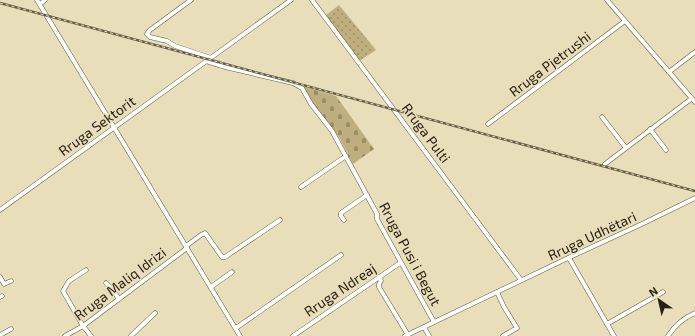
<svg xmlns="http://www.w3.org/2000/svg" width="695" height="336" font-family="'Exo 2',sans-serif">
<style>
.grass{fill:url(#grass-dots)}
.cemetery{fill:url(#cemetery-stones)}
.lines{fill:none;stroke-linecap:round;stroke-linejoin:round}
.minor-casing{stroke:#635939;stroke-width:5}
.minor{stroke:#fff;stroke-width:4}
.rail-casing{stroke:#645e49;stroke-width:2.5}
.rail{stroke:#e9deba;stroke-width:1;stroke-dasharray:3;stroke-linecap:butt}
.labels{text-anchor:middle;stroke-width:3;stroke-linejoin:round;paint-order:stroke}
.street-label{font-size:14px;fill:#252113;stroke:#e9deba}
</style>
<defs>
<pattern id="grass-dots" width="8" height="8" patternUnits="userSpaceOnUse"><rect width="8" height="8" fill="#bfaf7e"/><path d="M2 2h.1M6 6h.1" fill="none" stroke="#9b8e66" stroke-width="1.8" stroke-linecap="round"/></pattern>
<pattern id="cemetery-stones" width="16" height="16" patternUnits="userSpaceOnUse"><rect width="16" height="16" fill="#bfaf7e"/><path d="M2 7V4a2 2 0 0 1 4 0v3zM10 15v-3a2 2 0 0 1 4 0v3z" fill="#9b8e66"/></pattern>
</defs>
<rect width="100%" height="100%" fill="#e9deba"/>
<!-- grass -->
<path class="grass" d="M339,5L376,50L359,61L325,16Z"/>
<!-- cemetery -->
<path class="cemetery" d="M302,86L336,96L374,149L353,164L339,137L311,102Z"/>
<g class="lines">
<defs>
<g id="minor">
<path d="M37,0L240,336"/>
<path d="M191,0L150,30L147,34L150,37L167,41L175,46L211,58"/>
<path d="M312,0L521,280"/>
<path d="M607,0L695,102"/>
<path d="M40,4L45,0"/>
<path d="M206,61L225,67L293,83L302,88L311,104L332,131L377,214V219L434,322"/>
<path d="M669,72L695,52"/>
<path d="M602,117L626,148"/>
<path d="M488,124L625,21"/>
<path d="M650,129L666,150"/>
<path d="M605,164L691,99"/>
<path d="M301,187L346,156"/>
<path d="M0,210L291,0"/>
<path d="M344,220L341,216V213L367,195"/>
<path d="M186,246L201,235L205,233L222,257H225L280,220"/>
<path d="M569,258L614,336"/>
<path d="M86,270L69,281L63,291L83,326L91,336"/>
<path d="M0,277L4,284L11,281"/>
<path d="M379,277L381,281L379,284V287L408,335"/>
<path d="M106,283L112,289L119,299"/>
<path d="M211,287L232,272"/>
<path d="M497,292L504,307L517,328L503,336"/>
<path d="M0,297L2,296"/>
<path d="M607,324L663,292"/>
<path d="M424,327L429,336"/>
<path d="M236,328L341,255"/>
<path d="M0,335L11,329"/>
<path d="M65,336L83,326L187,248"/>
<path d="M131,336L155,313"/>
<path d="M293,336L400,263"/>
<path d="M405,336L568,258L644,223L695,198"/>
<path d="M668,336C675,325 683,318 695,313"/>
</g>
</defs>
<!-- minor casing -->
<use href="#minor" class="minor-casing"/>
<!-- minor -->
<use href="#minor" class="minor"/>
<defs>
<path id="rail" d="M0,3L695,191"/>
</defs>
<!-- rail casing -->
<use href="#rail" class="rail-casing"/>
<!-- rail -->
<use href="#rail" class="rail"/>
</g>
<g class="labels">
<!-- street labels -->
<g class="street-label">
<text transform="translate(550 64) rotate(-37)" y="5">Rruga Pjetrushi</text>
<text transform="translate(97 126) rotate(-36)" y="5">Rruga Sektorit</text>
<text transform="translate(426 133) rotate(53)" y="5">Rruga Pulti</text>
<text transform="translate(592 236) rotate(-25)" y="5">Rruga Udhëtari</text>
<text transform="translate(410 254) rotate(62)" y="5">Rruga Pusi i Begut</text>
<text transform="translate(120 284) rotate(-37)" y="5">Rruga Maliq Idrizi</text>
<text transform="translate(340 290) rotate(-34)" y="5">Rruga Ndreaj</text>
</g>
</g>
<!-- north arrow -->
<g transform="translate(659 300) rotate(326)" stroke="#e9deba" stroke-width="3" paint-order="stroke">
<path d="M0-3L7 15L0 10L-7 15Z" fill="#252113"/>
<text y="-6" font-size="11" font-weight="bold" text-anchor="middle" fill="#252113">N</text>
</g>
</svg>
